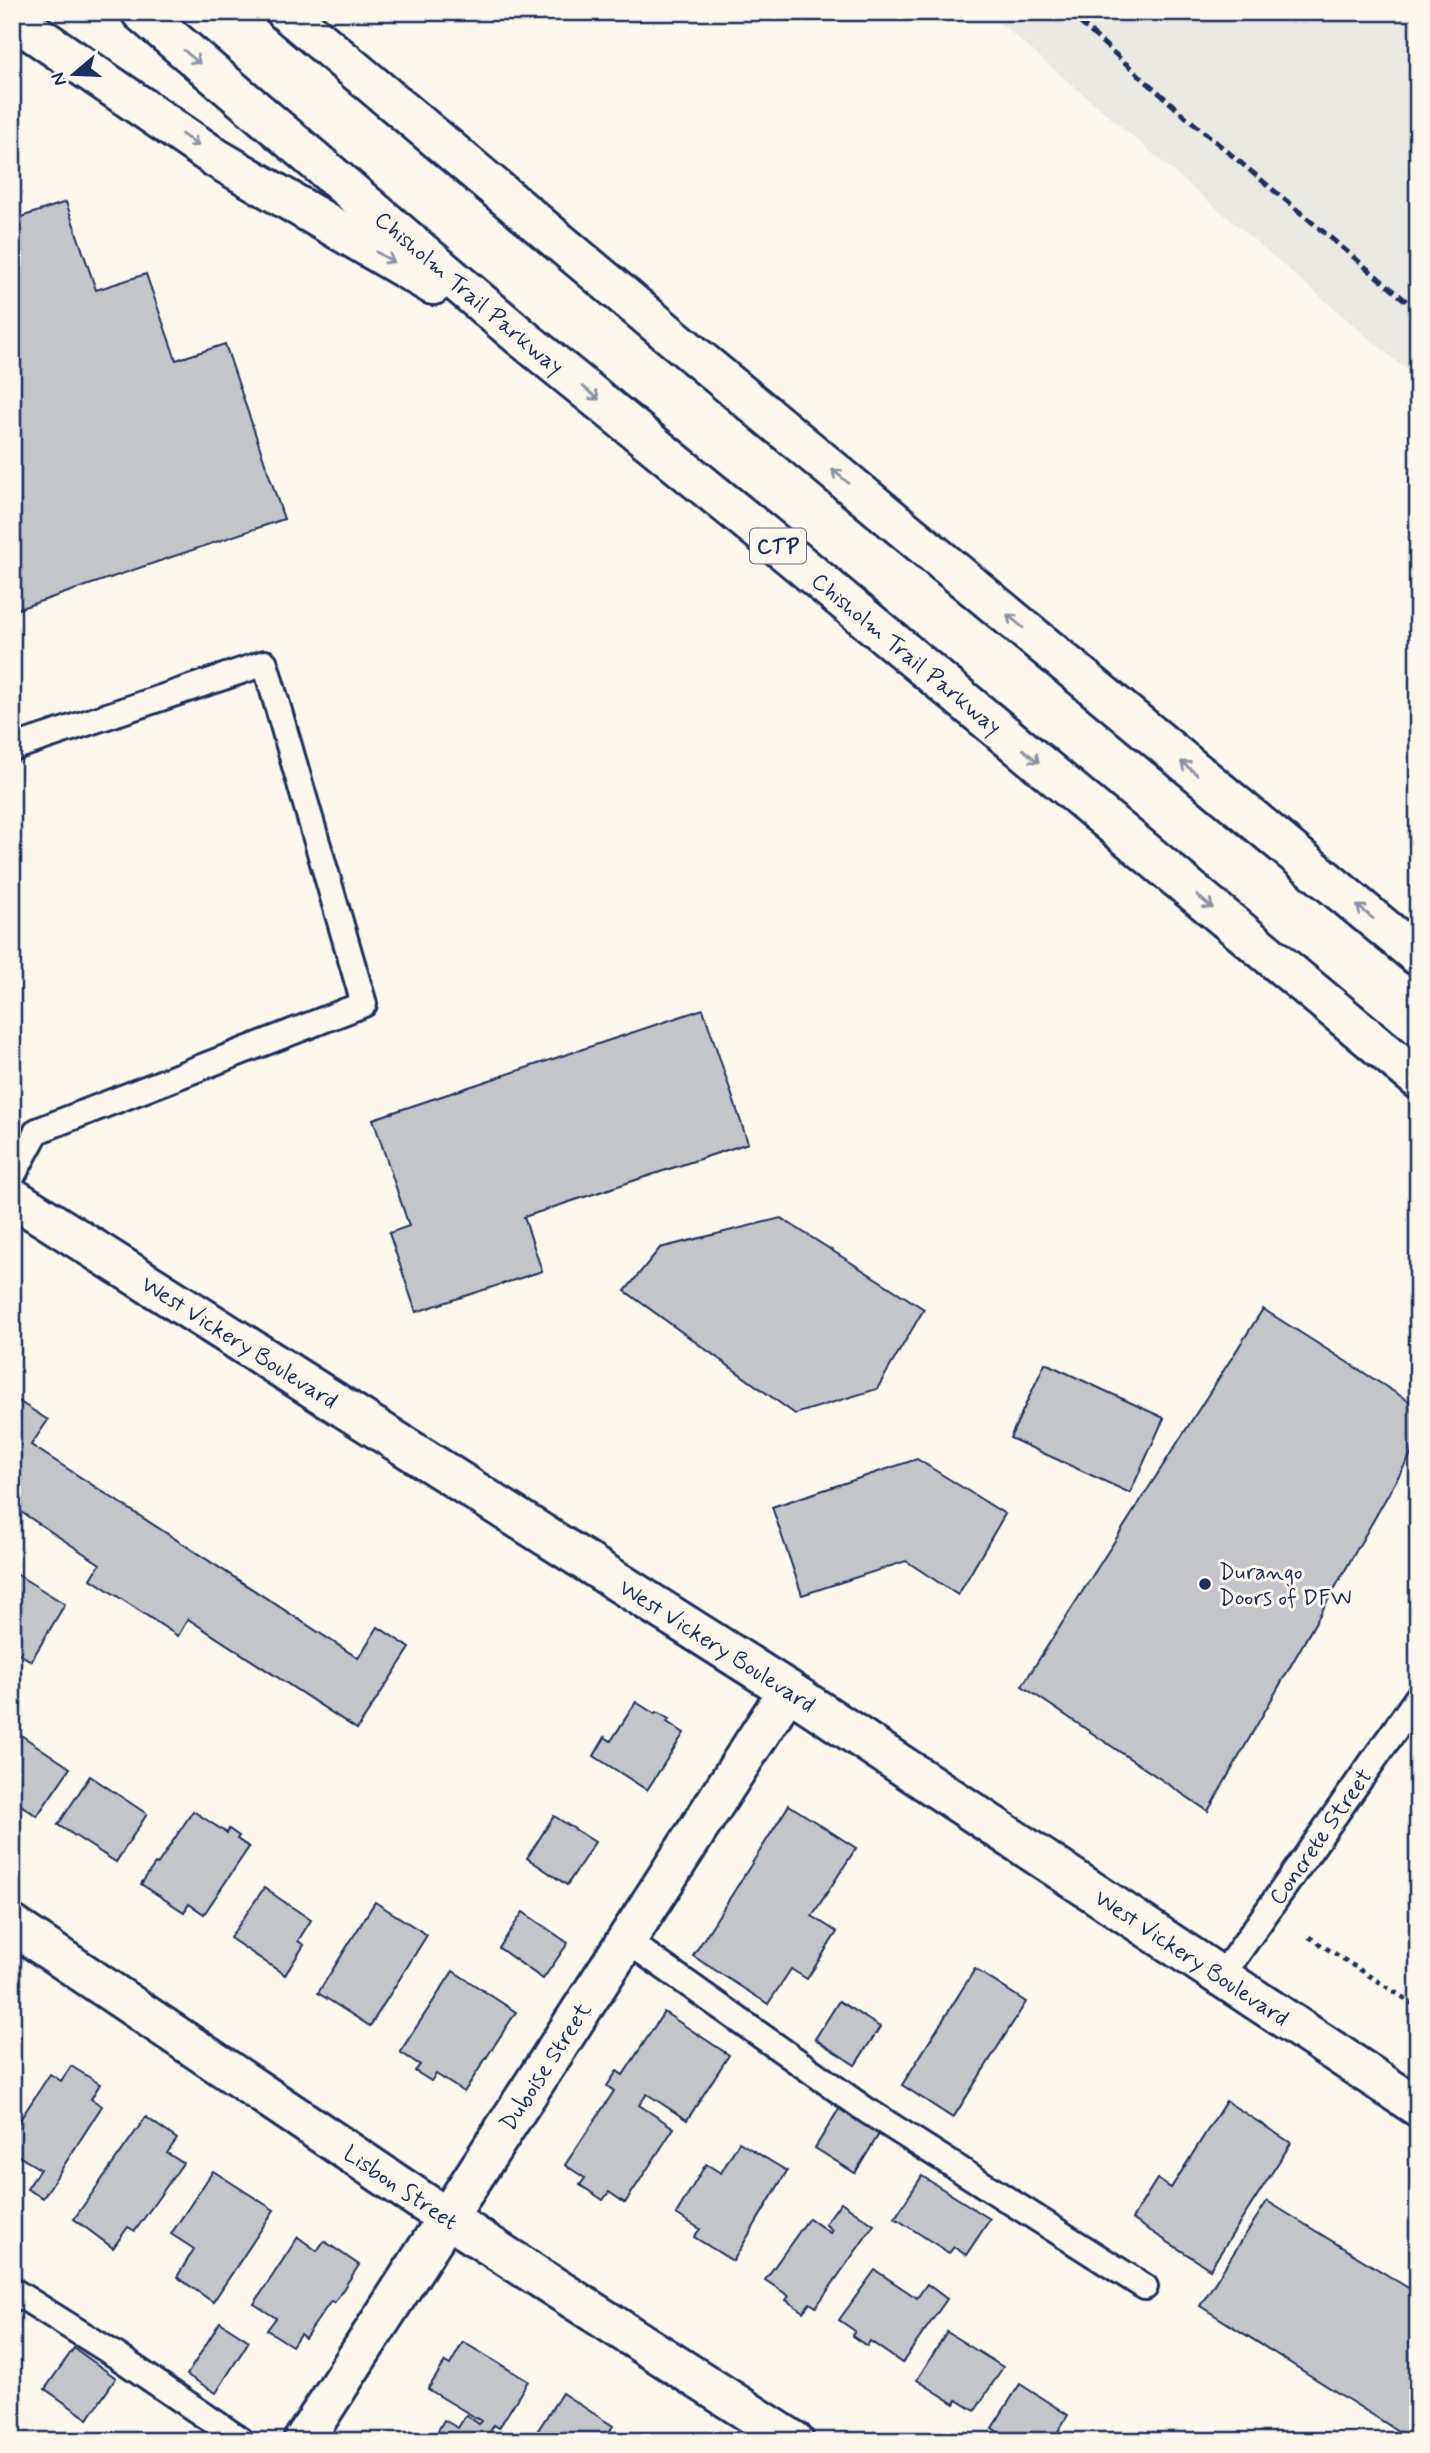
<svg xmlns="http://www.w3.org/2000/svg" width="1430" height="2453" font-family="Mynerve,sans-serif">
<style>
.built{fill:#eae8e2}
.building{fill:#c3c5c9;stroke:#1b2f5e;stroke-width:2}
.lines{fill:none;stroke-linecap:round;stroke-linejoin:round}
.service-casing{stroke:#1b2f5e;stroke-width:30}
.minor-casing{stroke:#1b2f5e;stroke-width:44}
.secondary-casing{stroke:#1b2f5e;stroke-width:44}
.motorway-casing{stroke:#1b2f5e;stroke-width:44}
.path{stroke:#1b2f5e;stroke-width:4.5;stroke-dasharray:5 5;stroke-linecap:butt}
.service{stroke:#fbf7ec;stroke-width:24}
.minor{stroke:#fbf7ec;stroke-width:38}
.secondary{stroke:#fbf7ec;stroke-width:38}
.motorway{stroke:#fbf7ec;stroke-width:38}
.rail{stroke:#1b2f5e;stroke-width:5;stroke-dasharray:10 5;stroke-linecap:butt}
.oneway{stroke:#8b93a5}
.poi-dot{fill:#1b2f5e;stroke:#fbf7ec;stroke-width:2.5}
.labels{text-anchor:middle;stroke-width:6;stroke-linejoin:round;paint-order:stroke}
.shield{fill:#fbf7ec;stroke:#5e6b89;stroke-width:2}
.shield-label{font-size:21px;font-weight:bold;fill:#1b2f5e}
.street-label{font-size:23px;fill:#1b2f5e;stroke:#fbf7ec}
.poi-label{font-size:23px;fill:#1b2f5e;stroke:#fbf7ec;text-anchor:start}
</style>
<rect width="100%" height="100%" fill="#fbf7ec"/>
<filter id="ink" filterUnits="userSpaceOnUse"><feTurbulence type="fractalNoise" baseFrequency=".0143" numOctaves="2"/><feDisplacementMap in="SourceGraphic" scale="14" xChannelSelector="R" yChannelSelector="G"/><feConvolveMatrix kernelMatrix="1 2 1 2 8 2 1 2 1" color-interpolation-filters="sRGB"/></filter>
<g filter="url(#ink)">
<!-- built -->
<path class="built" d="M987,12H1418V380Z"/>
<!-- building -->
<g class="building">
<path d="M66,202L96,290L146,274L176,360L225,344L284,519L12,611V220Z"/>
<path d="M703,1009L748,1143L524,1217L542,1271L416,1312L389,1233L409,1226L373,1119Z"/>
<path d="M781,1218L924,1309L877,1389L795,1414L625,1291L660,1248Z"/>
<path d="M1263,1309L1418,1407V1442L1208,1811L1022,1686Z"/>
<path d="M1045,1363L1164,1418L1130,1493L1010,1438Z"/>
<path d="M12,1397L48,1420L31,1445L358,1658L378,1627L410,1648L357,1729L188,1619L178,1636L91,1579L100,1564L12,1506Z"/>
<path d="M917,1459L1005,1514L958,1595L906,1561L802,1595L772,1507Z"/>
<path d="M13,1572L65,1604L31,1661L12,1649Z"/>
<path d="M636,1702L655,1714L657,1712L669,1719L667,1722L684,1733L647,1790L594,1756L605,1737L611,1741Z"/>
<path d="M12,1729L70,1768L37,1816L12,1799Z"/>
<path d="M90,1776L147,1814L116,1862L58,1825Z"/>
<path d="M789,1805L856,1848L812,1916L837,1932L807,1979L791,1969L768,2004L693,1956Z"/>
<path d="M193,1811L227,1833L229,1829L239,1836L237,1839L249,1847L204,1914L189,1904L184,1912L141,1884L155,1864L157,1865Z"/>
<path d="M554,1816L595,1842L567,1885L527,1858Z"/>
<path d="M264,1888L311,1920L298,1941L304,1945L285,1975L230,1938Z"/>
<path d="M375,1902L427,1935L370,2026L318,1993Z"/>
<path d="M523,1912L568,1943L543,1979L499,1948Z"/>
<path d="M975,1969L1026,2002L953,2118L902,2085Z"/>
<path d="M453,1971L516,2012L464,2092L436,2074L431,2081L415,2071L420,2065L400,2052Z"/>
<path d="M839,2001L880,2027L855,2065L815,2039Z"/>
<path d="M664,2012L729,2055L687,2120L647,2094L639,2105L674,2128L625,2203L609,2192L603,2200L580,2185L585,2178L565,2165L614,2091L607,2086L617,2071L623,2075Z"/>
<path d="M71,2066L100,2084L91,2099L102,2106L43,2198L27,2189L40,2169L12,2152V2141L16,2135L12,2132L50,2074L61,2081Z"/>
<path d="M1226,2101L1291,2143L1210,2269L1132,2219L1157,2179L1171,2188Z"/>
<path d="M839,2109L879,2134L855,2173L815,2148Z"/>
<path d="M146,2117L177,2139L167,2153L183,2163L135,2231L128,2227L113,2248L74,2219Z"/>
<path d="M739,2142L787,2171L733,2261L694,2237L700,2229L676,2214L706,2164L721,2173Z"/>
<path d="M213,2171L274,2210L213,2302L177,2277L194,2249L171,2234Z"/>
<path d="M922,2176L990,2219L966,2255L954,2247L949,2253L895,2218Z"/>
<path d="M1267,2201L1418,2294L1415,2298L1418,2300V2441H1414L1200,2306Z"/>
<path d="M841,2202L874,2225L816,2307L810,2303L803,2312L786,2300L789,2296L765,2280L809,2218L830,2233L832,2230L825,2224Z"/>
<path d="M298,2237L317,2251L324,2241L359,2265L334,2303L331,2301L305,2338L300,2334L292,2346L267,2330L276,2318L254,2304Z"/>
<path d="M875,2270L917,2298L927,2284L947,2299L902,2363L870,2341L867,2346L852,2336L855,2331L839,2320Z"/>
<path d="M220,2322L249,2341L216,2393L187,2375Z"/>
<path d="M947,2332L1003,2367L975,2411L957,2400L955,2404L917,2380Z"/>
<path d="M463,2342L528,2381L499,2428L494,2425L485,2441H432L444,2420L458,2428L466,2415L479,2424L481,2421L428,2389L445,2362L450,2365Z"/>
<path d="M74,2348L116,2378L88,2419L45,2389Z"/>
<path d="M1020,2384L1068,2415L1052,2441H1011L992,2428Z"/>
<path d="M562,2393L613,2426L603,2441H531Z"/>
</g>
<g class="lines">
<defs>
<g id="service">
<path d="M12,748L265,663L364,1004L37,1131L12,1177"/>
<path d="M626,1940L866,2110L1145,2287"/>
<path id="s1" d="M1221,1977L1418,1697"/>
<path d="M12,2290L117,2356L242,2441"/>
</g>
<g id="minor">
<path id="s2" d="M12,1925L447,2218L794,2441"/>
<path id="s3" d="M303,2441L788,1690"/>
</g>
<g id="secondary">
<path id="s4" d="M12,1197L788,1690L1418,2107"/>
</g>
<g id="motorway">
<path id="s5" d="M141,12L521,337L789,555L1418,1079"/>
<path d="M286,12L670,335L1418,956"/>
<path d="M12,18L216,158L433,285"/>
</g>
</defs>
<!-- service casing -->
<use href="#service" class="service-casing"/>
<!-- minor casing -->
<use href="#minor" class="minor-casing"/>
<!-- secondary casing -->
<use href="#secondary" class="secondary-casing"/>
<!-- motorway casing -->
<use href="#motorway" class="motorway-casing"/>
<!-- path -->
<path class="path" d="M1309,1937L1418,2007"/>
<!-- service -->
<use href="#service" class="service"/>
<!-- minor -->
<use href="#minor" class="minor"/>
<!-- secondary -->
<use href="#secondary" class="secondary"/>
<!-- motorway -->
<use href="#motorway" class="motorway"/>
<!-- rail -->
<path class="rail" d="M1068,12L1185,116L1418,311"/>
</g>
<!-- one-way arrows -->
<defs><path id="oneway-shaft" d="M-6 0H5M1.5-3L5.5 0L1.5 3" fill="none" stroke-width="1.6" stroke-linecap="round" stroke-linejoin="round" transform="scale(1.75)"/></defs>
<g class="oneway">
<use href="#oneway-shaft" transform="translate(192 57) rotate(40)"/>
<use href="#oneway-shaft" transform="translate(190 140) rotate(35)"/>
<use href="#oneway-shaft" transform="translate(385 257) rotate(30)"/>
<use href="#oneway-shaft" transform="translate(591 393) rotate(39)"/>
<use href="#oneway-shaft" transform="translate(840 476) rotate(-140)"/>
<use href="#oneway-shaft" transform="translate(1015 621) rotate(-140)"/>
<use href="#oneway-shaft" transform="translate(1031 756) rotate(40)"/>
<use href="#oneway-shaft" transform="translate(1189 768) rotate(-141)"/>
<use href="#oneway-shaft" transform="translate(1205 902) rotate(40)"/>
<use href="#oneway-shaft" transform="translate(1365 912) rotate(-141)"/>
</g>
</g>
<!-- markers -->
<circle class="poi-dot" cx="1205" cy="1584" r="7"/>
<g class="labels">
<!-- shield labels -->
<rect class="shield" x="750" y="528.5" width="56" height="35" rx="5"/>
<g class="shield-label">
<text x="778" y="553">CTP</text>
</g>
<!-- street labels -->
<g class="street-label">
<text dy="8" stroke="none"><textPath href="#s5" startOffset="432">Chisholm Trail Parkway</textPath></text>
<text dy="8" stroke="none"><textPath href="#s5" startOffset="999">Chisholm Trail Parkway</textPath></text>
<text dy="8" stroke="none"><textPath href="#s4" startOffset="270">West Vickery Boulevard</textPath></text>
<text dy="8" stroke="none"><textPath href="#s4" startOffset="836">West Vickery Boulevard</textPath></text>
<text dy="8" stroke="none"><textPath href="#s1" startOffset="172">Concrete Street</textPath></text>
<text dy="8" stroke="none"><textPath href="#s4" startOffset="1404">West Vickery Boulevard</textPath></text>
<text dy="8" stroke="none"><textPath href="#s3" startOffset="446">Duboise Street</textPath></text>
<text dy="8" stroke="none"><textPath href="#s2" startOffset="469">Lisbon Street</textPath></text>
</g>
<!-- poi labels -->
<g class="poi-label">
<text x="1219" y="1579">Durango<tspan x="1219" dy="26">Doors of DFW</tspan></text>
</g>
</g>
<!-- margin -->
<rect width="1430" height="2453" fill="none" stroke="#fbf7ec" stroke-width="42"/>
<rect x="21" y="21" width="1388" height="2411" fill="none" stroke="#1b2f5e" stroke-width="2.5" filter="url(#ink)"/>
<!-- north arrow -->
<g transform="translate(74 74) rotate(251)" stroke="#fbf7ec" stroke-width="5" paint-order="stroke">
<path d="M0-5L12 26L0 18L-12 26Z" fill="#1b2f5e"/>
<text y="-10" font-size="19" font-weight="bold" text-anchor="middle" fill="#1b2f5e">N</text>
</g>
</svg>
